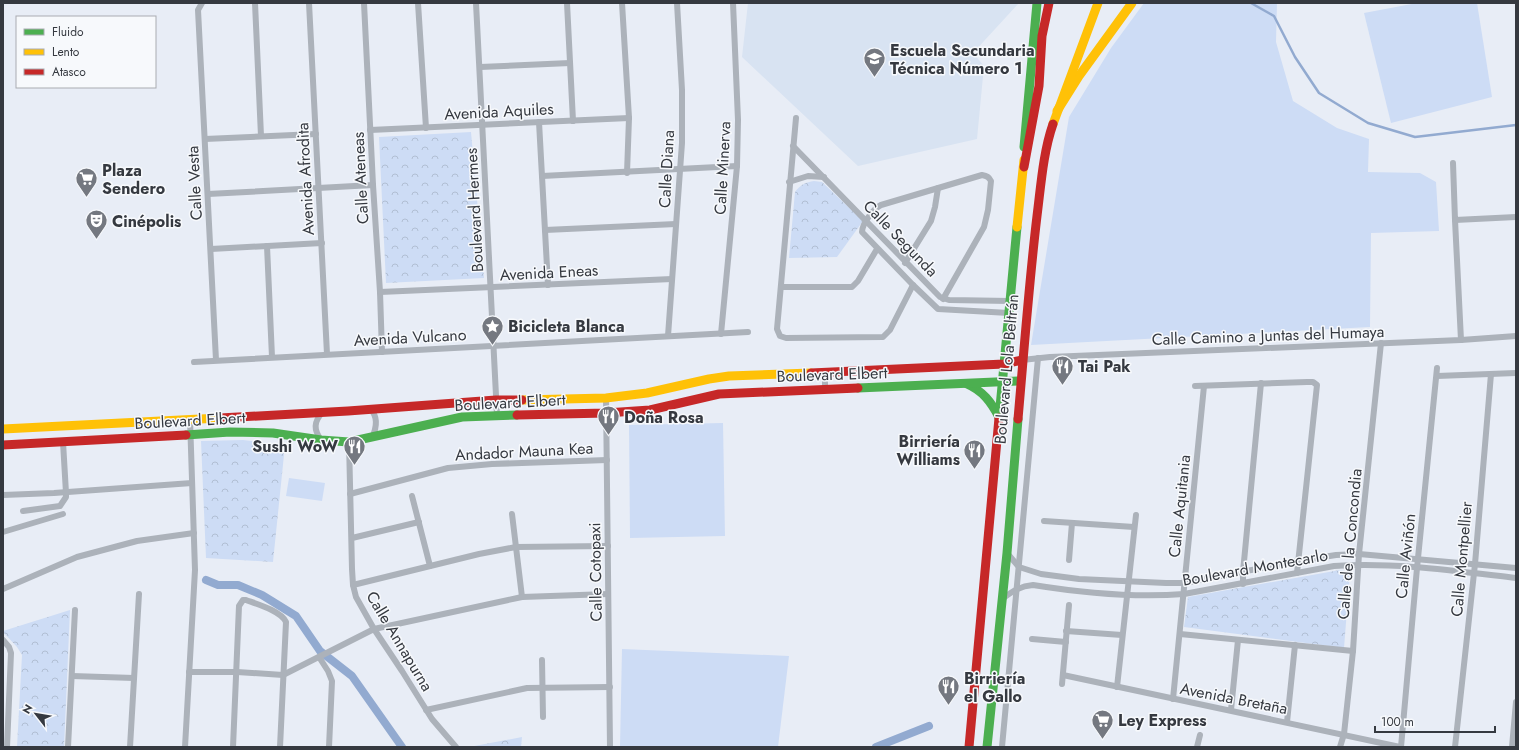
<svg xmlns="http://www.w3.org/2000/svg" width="1519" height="750" font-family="Jost,sans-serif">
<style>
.built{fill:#d8e3f2}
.grass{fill:#cddcf5}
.park{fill:url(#park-crowns)}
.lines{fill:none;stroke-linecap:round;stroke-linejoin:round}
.stream{stroke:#92aad0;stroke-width:2.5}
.canal{stroke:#92aad0;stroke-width:8}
.street{stroke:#acb2ba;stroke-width:6}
.fast{stroke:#4caf50;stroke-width:9}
.slow{stroke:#ffc107;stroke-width:9}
.jam{stroke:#c62828;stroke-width:9}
.labels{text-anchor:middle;stroke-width:3;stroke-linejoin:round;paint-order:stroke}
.poi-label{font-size:16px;font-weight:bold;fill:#353940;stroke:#f7f9fc;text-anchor:start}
.street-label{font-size:16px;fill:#353940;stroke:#f7f9fc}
</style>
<defs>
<pattern id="park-crowns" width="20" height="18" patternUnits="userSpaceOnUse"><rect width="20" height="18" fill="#cddcf5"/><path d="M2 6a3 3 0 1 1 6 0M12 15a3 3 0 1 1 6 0" fill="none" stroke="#b1bed3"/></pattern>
</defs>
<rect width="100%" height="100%" fill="#e8edf6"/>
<!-- built -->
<path class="built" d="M748,3H1019L973,53L984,66L977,139L858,166L742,57Z"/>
<!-- grass -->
<g class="grass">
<path d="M1144,3H1277L1276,42L1293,101L1337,128L1369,139L1368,172L1420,173L1436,182L1439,231L1371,233L1370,327L1031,345L1069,117L1111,48Z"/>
<path d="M1417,3H1477L1492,97L1391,123L1364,13Z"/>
<path d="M723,423L725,536L630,538L629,425Z"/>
<path d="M289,478L325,483L322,501L286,496Z"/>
<path d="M622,649L789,656L778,747H620Z"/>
</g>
<!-- park -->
<g class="park">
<path d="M471,132L484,278L386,283L379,137Z"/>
<path d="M814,181L822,182L863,221L837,257L789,258L795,192C800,185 806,182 814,181Z"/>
<path d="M243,440L285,445L273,562L206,558L201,441Z"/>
<path d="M1340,570L1350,572L1344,648L1184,627L1188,597Z"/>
<path d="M70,610L64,747H17L22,655L17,647L3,632V631Z"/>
<path d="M522,737L521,747H469Z"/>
</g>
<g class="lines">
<!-- stream -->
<path class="stream" d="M1251,3L1274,16L1295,57L1319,93L1368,123L1415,137L1516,125"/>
<!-- canal -->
<g class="canal">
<path d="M206,580L218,585H238L262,595L296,616L320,651L352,676L402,747"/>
<path d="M876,747L929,726"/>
</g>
<!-- street -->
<g class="street">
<path d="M202,3L198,10L216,360"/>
<path d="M255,3L261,136"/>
<path d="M309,3L327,354"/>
<path d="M364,3L373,185L380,292L382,352"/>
<path d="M418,3L426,128"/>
<path d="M476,3L497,415"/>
<path d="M567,3L573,121"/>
<path d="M622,3L629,118L627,173"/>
<path d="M480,67L570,63"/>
<path d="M796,118L777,329L780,336L786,338L883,337L890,330L913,285"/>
<path d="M539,122L548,285"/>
<path d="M370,130L629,118"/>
<path d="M205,139L316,134"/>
<path d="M793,146L940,297L949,300L1010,301"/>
<path d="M1453,163L1455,220L1516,217"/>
<path d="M542,176L737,166"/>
<path d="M789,182L808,176L824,177"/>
<path d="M208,194L373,185"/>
<path d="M1455,220L1461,340"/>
<path d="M545,230L676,224"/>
<path d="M267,246L272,357"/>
<path d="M211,249L322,243"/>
<path d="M905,263L931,221L935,207L938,188"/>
<path d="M782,287H852L858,281L877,249"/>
<path d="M380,292L672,279"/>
<path d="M943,299L984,227L988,210L991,181C989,177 987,176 982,175L881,205C873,209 862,224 862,232L913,285L938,309L1009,313"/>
<path d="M721,334L737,166L738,120L733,3"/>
<path d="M668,336L682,143V90L677,3"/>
<path d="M1022,360L1050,357L1461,340L1516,336"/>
<path d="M194,362L748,332"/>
<path d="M825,373V390"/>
<path d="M1437,376L1516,373"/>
<path d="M1195,386L1307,382H1313L1317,385L1297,573"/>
<path d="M606,398L610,747"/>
<path d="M371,410C379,418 376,429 372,438"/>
<path d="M321,440C314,430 313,422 323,412"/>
<path d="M349,442L352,569L353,585L356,597L374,629L402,671L432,719L456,747"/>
<path d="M350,494L448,468L492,464L607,460"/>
<path d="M3,495L54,493L192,483"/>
<path d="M412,496L430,566"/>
<path d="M23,511L60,506L66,497V493L63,442"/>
<path d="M512,514L522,597"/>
<path d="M1044,521L1134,527"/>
<path d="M3,532L63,514"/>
<path d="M352,538L419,522"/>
<path d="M1007,553L1019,567L1041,574L1079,579L1166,583H1185L1298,561L1336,555L1359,554L1516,568"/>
<path d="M1069,560L1072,523"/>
<path d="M1243,584V572L1261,383"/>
<path d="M353,585L479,554L516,547L608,546"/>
<path d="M3,589L77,557L137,541L194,533"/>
<path d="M1002,599C1013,591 1020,586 1033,585C1083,593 1134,598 1184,594L1334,566C1395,562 1456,571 1516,578"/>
<path d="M1066,631L1122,635"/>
<path d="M1180,634L1353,651"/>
<path d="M1032,639L1066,642"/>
<path d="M3,640L9,647L11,653L7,747"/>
<path d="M319,657L328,671L332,681L329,747"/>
<path d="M542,660L543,717"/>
<path d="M189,672H237L283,675L374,629L522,597L608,594"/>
<path d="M1063,675C1175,700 1288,722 1400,747"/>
<path d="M72,676L134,678"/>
<path d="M1062,684L1069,605"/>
<path d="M1117,687L1136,515"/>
<path d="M1173,699L1204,386"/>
<path d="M426,710L527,688L610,687"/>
<path d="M1231,710L1238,640"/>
<path d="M1287,722L1295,645"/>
<path d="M68,747L75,610"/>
<path d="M130,747L139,594"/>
<path d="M185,747L195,570L190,419"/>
<path d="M233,747L239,606L243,600H246C257,604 281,611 286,622L280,747"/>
<path d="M1002,747L1038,358"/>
<path d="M1197,747L1200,735"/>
<path d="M1340,747L1344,734L1353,651L1359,554L1381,343"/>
<path d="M1401,747L1417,568L1437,368"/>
<path d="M1455,747L1475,564L1491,374"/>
<path d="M1512,747L1516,702"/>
</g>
<!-- fast -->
<g class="fast">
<path d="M1024,147L1037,3"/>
<path d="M967,384C983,391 991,402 999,417"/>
<path d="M858,388L1020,381"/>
<path d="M999,418L1017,227"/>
<path d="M186,435L230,432L273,433L321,440L349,442L462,417L517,415"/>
<path d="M987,747L1007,553L1018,419"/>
</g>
<!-- slow -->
<g class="slow">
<path d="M1057,111L1079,76L1132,3"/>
<path d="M1053,124L1098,3"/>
<path d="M1017,227L1024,160"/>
<path d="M522,400L606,398L647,393L709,379L729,376L811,373"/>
<path d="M3,429L220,418"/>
</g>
<!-- jam -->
<g class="jam">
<path d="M1024,167L1039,86L1042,36L1049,3"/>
<path d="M811,373L1004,364L1022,360"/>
<path d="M517,415L606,413L650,410L719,394L858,388"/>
<path d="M220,418L348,411L496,400H522"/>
<path d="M1018,419C1024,351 1029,283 1037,216C1041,185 1043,153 1053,124"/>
<path d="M3,445L186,435"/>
<path d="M969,747L999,418"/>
</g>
</g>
<!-- icons -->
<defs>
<symbol id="school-pin" viewBox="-11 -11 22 30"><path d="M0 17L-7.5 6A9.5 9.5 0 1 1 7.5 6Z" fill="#747880" stroke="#f7f9fc"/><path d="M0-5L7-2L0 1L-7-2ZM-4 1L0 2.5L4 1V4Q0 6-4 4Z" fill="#fff"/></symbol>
<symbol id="supermarket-pin" viewBox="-11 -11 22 30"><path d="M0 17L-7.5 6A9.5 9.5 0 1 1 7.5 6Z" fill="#747880" stroke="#f7f9fc"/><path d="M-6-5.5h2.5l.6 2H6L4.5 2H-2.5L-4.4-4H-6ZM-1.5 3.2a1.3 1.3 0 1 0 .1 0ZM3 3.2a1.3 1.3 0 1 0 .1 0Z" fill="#fff"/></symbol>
<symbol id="theatre-pin" viewBox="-11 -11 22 30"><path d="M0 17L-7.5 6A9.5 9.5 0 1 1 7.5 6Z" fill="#747880" stroke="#f7f9fc"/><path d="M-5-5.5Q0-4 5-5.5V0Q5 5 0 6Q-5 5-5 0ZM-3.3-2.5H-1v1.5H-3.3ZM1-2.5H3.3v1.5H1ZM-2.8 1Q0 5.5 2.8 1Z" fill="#fff"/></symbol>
<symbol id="sight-pin" viewBox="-11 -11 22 30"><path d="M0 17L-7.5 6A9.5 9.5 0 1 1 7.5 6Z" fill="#747880" stroke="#f7f9fc"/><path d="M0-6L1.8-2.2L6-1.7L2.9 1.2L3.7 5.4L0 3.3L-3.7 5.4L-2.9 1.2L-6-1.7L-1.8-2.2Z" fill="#fff"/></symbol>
<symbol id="restaurant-pin" viewBox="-11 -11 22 30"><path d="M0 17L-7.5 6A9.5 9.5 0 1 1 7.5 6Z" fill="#747880" stroke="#f7f9fc"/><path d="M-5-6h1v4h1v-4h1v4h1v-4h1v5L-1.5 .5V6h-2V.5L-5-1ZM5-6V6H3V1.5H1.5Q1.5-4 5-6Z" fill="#fff"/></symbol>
</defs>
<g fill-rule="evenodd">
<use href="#school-pin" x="862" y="46" width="25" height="34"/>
<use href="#supermarket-pin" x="74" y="166" width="25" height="34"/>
<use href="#theatre-pin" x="84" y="208" width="25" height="34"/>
<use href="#sight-pin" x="480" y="314" width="25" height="34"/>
<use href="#restaurant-pin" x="1050" y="354" width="25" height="34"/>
<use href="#restaurant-pin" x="596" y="404" width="25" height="34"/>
<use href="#restaurant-pin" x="342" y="434" width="25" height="34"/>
<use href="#restaurant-pin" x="962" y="438" width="25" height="34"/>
<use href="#restaurant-pin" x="936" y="674" width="25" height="34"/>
<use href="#supermarket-pin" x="1090" y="708" width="25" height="34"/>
</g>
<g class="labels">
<!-- poi labels -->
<g class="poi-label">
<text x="890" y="56">Escuela Secundaria<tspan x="890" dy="18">Técnica Número 1</tspan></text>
<text x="102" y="176">Plaza<tspan x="102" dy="18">Sendero</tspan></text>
<text x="112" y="227">Cinépolis</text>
<text x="508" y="332">Bicicleta Blanca</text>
<text x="1078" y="372">Tai Pak</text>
<text x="624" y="423">Doña Rosa</text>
<text x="960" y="447" text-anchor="end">Birriería<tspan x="960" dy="18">Williams</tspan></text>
<text x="338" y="452" text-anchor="end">Sushi WoW</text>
<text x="964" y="684">Birriería<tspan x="964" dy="18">el Gallo</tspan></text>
<text x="1118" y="726">Ley Express</text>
</g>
<!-- street labels -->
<g class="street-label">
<text transform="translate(499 111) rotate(-3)" y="6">Avenida Aquiles</text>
<text transform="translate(722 168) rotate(-87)" y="6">Calle Minerva</text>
<text transform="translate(666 169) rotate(-87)" y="6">Calle Diana</text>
<text transform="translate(360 178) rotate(-93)" y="6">Calle Ateneas</text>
<text transform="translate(305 179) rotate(-93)" y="6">Avenida Afrodita</text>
<text transform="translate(194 183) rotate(-93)" y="6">Calle Vesta</text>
<text transform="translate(474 210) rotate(-93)" y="6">Boulevard Hermes</text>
<text transform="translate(901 238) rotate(46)" y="6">Calle Segunda</text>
<text transform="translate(549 272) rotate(-3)" y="6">Avenida Eneas</text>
<text transform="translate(1268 335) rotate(-2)" y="6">Calle Camino a Juntas del Humaya</text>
<text transform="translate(410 337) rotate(-3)" y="6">Avenida Vulcano</text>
<text transform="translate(1006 369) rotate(-85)" y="6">Boulevard Lola Beltrán</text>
<text transform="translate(832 374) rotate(-2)" y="6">Boulevard Elbert</text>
<text transform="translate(510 402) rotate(-3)" y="6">Boulevard Elbert</text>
<text transform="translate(190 420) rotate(-3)" y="6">Boulevard Elbert</text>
<text transform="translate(524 451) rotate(-3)" y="6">Andador Mauna Kea</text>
<text transform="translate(1179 506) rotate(-84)" y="6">Calle Aquitania</text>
<text transform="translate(1349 544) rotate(-85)" y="6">Calle de la Concondia</text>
<text transform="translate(1405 556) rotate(-84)" y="6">Calle Aviñón</text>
<text transform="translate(1461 559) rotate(-85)" y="6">Calle Montpellier</text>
<text transform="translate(1255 567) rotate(-10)" y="6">Boulevard Montecarlo</text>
<text transform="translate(595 572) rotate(-91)" y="6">Calle Cotopaxi</text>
<text transform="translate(400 641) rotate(59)" y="6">Calle Annapurna</text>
<text transform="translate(1234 698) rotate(11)" y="6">Avenida Bretaña</text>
</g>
</g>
<!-- border -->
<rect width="1519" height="750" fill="none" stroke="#353940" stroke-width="8"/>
<!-- legend -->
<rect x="16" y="16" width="140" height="72" fill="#f7f9fc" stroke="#a9acb1"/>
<rect x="24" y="29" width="20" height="6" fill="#4caf50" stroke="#a9acb1"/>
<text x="52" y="36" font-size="12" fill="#353940">Fluido</text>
<rect x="24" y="49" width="20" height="6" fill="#ffc107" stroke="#a9acb1"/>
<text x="52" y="56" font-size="12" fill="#353940">Lento</text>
<rect x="24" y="69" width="20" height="6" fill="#c62828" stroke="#a9acb1"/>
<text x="52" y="76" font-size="12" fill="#353940">Atasco</text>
<!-- north arrow -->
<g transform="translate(36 714) rotate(301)" stroke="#f7f9fc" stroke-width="3" paint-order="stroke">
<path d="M0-3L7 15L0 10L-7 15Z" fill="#353940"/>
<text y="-6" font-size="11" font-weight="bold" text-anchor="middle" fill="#353940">N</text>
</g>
<!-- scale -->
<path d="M1375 726v6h120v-6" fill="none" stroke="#353940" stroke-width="2"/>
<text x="1381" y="726" font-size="12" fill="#353940" stroke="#f7f9fc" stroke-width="3" paint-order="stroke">100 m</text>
</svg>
